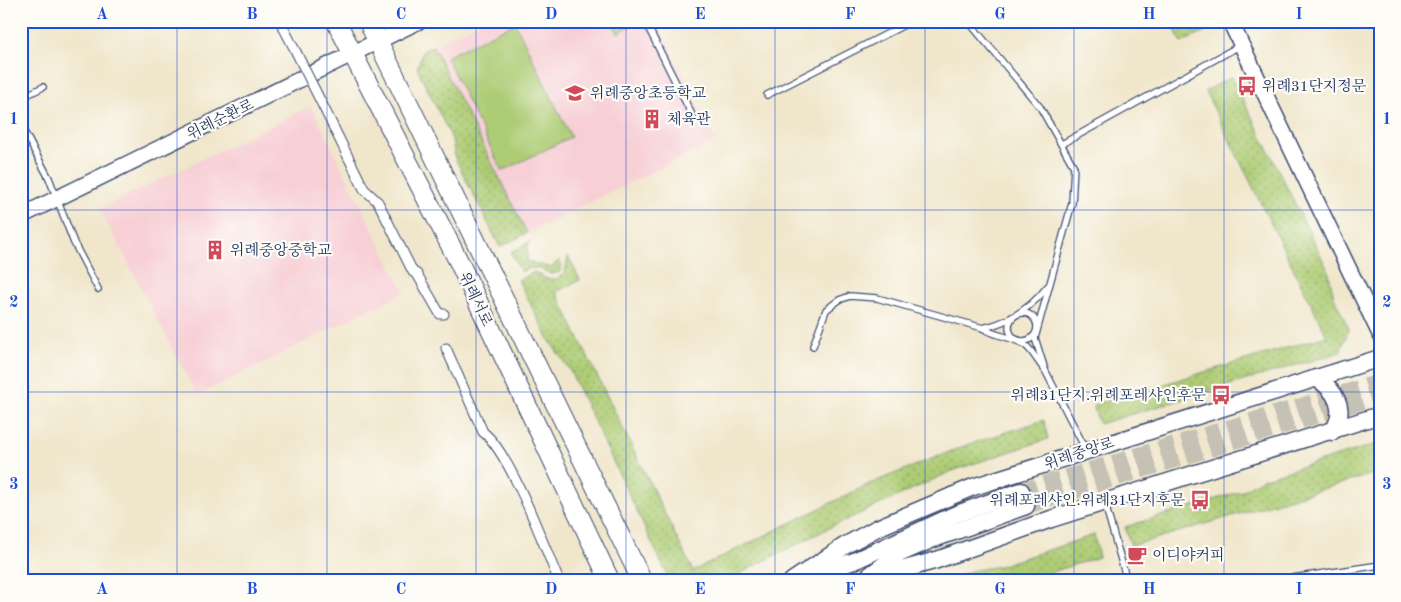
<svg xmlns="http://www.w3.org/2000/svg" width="1401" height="602" font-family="'Old Standard TT','Noto Serif KR',serif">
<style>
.built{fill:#f7cfd5}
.grass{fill:url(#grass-dots);stroke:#647e69}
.park{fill:url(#park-crowns);stroke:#647e69}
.garden{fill:#adcc74;stroke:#647e69}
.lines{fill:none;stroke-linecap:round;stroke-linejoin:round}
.secondary-tunnel{stroke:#c5c1b5;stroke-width:16;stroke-dasharray:16 8;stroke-linecap:butt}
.service-casing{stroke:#3b4a6e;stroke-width:8}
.pedestrian-casing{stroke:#3b4a6e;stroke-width:11}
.tertiary-casing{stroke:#3b4a6e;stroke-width:18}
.secondary-casing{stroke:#3b4a6e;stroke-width:19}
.primary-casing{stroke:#3b4a6e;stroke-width:21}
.service{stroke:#fff;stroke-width:5.5}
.pedestrian{stroke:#fff;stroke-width:9}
.tertiary{stroke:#fff;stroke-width:15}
.secondary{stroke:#fff;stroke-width:16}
.primary{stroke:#fff;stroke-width:19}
.pedestrian-bridge-casing{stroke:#3b4a6e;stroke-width:11;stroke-linecap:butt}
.pedestrian-bridge{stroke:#fff;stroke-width:9}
.grid{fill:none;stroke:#1d4ed8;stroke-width:1;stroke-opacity:0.55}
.labels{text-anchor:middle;stroke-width:4.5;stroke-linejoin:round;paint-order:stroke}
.poi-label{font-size:15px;fill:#1b2f5e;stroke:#fdfcf7;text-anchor:start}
.street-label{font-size:15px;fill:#1b2f5e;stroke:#fdfcf7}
.neatline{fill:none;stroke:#1d4ed8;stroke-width:2}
.grid-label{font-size:16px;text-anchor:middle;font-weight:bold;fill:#1d4ed8}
</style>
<defs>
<pattern id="grass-dots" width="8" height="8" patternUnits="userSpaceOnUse" patternTransform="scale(1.25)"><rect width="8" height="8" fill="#adcc74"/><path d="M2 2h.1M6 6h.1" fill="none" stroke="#8ca662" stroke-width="1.8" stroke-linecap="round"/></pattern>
<pattern id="park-crowns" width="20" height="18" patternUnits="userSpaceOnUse" patternTransform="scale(1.25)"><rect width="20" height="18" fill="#adcc74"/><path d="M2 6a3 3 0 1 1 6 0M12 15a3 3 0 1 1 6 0" fill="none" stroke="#8ca662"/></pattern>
</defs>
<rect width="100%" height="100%" fill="#fdfcf7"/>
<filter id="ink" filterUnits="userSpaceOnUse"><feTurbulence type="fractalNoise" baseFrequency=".02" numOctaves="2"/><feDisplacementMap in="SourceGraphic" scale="10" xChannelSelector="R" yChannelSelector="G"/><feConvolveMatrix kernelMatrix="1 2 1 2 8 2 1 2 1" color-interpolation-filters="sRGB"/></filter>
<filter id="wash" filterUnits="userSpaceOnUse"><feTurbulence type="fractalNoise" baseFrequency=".0096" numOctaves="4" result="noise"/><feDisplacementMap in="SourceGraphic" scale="20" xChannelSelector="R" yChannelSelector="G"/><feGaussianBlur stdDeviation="1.12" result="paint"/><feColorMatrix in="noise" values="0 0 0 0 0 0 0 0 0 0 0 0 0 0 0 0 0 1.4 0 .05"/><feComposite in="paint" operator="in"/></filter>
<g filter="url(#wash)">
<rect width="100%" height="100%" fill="#f0e6cb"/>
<!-- built -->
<g class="built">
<path d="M483,21H656L716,141L527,233L433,46Z"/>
<path d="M311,106L404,292L197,396L100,209Z"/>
</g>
<!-- grass -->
<g class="grass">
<path d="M772,21H785L783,27L776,33L768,30Z"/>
<path d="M1171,21H1205L1209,30L1181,43Z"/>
<path d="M433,46L527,233L500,247L455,158L452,139L417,68L423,51Z"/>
<path d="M1232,77L1328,270L1334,297L1349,329L1340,352L1099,424L1093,405L1327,336L1205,91Z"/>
<path d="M530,242L527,247V261L551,268L559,260L562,266L560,272L551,274C539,268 534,265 521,272L511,252Z"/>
<path d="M568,256L580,280L556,292L693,571L869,484L964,446L1044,420L1048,439L952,471L831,527L725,581H670L569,369L549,340L518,280L534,272L547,279H558L565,272Z"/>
<path d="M1380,443V472L1131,546L1125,527L1242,491L1262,479Z"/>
<path d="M1094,535L1099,557L1023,581H945L970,571L999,566Z"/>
</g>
<!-- park -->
<path class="park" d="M612,21H638V22L618,33Z"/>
<!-- garden -->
<path class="garden" d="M515,23L571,137L502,171L446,57Z"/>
</g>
<g filter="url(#ink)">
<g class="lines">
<!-- secondary-tunnel -->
<g class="secondary-tunnel">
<path d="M1021,491L1380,382"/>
<path d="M1026,506L1380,396"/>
</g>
<defs>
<g id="service">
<path d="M645,21L693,117"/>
<path d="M968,21L1040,107L1074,167L1072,203L1035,338L1045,370L1086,450"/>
<path d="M767,95L912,21"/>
<path d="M21,98L43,87"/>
<path d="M21,126L49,178L74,243L98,289"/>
<path d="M1062,144L1241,45"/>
<circle cx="1023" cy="327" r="14"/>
<path d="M983,328C1009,322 1032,307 1048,286"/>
<path d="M813,346L826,310L839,300L850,296L877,298L983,328C996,337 1012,336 1025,345C1033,351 1038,363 1045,370"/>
<path d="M1105,504L1127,581"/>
<path d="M1272,581L1380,565"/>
</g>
<g id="pedestrian">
<path d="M280,21L296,52"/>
<path d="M326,112L364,189L378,202L413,272L417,274L440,314H444"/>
<path d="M446,348L483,432C510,452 544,546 559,581"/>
</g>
<g id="tertiary">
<path d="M1230,21L1380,334"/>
<path d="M21,216L419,21"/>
</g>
<g id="secondary">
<path d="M1316,378C1336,390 1348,411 1332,432"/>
<path d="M870,575L899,554L931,540L1026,506"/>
<path d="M810,576L854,561L954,515L1021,491"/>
<path d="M792,581L846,545L877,528L973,487L1380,358"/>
<path d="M863,581L937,560L1051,519L1380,415"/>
</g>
<g id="primary">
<path d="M336,21L459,262L610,581"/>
<path d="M368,21L642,581"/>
</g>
</defs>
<!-- service casing -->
<use href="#service" class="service-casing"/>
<!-- pedestrian casing -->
<use href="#pedestrian" class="pedestrian-casing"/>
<!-- tertiary casing -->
<use href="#tertiary" class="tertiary-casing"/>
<!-- secondary casing -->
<use href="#secondary" class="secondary-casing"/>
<!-- primary casing -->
<use href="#primary" class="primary-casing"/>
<!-- service -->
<use href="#service" class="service"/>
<!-- pedestrian -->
<use href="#pedestrian" class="pedestrian"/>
<!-- tertiary -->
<use href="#tertiary" class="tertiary"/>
<!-- secondary -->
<use href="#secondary" class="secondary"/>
<!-- primary -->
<use href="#primary" class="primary"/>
<defs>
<path id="pedestrian-bridge" d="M296,52L326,112"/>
</defs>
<!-- pedestrian-bridge casing -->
<use href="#pedestrian-bridge" class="pedestrian-bridge-casing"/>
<!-- pedestrian-bridge -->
<use href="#pedestrian-bridge" class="pedestrian-bridge"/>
</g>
</g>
<!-- grid -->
<path class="grid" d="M177,21V581M327,21V581M476,21V581M626,21V581M775,21V581M925,21V581M1074,21V581M1224,21V581M21,210H1380M21,392H1380"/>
<!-- icons -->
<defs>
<symbol id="bus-bare" viewBox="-9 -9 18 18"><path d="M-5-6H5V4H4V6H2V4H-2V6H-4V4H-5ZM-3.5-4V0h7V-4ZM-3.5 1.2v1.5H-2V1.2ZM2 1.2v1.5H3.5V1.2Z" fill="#d1495b" stroke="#fdfcf7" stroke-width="2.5" paint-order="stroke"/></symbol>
<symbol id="school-bare" viewBox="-9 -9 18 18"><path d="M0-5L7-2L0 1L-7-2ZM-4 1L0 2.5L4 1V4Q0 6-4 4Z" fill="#d1495b" stroke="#fdfcf7" stroke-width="2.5" paint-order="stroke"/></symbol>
<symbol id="building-bare" viewBox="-9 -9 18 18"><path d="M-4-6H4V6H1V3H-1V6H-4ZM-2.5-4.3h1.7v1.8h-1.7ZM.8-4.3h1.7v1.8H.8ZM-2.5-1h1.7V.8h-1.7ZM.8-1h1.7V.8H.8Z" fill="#d1495b" stroke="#fdfcf7" stroke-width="2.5" paint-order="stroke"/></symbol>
<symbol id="cafe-bare" viewBox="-9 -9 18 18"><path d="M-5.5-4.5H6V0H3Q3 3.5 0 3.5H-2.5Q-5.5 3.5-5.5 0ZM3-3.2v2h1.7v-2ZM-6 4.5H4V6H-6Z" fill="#d1495b" stroke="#fdfcf7" stroke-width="2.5" paint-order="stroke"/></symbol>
</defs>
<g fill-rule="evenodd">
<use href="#bus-bare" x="1233" y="72" width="28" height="28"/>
<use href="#school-bare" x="561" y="79" width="28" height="28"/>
<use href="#building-bare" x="638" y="105" width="28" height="28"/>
<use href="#building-bare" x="201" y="236" width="28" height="28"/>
<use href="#bus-bare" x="1207" y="381" width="28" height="28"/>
<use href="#bus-bare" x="1186" y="486" width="28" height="28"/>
<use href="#cafe-bare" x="1123" y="541" width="28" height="28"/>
</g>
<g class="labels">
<!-- poi labels -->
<g class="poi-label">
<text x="1262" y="91">위례31단지정문</text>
<text x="590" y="98">위례중앙초등학교</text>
<text x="667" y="124">체육관</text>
<text x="230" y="255">위례중앙중학교</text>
<text x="1206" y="400" text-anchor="end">위례31단지.위례포레샤인후문</text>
<text x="1185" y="505" text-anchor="end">위례포레샤인.위례31단지후문</text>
<text x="1152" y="560">이디야커피</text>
</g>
<!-- street labels -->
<g class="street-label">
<text transform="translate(220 119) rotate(-26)" y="5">위례순환로</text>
<text transform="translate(476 299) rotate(65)" y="5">위례서로</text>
<text transform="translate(1079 453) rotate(-18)" y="5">위례중앙로</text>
</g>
</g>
<!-- margin -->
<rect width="1401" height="602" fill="none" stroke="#fdfcf7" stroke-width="55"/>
<rect x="28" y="28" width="1346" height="546" class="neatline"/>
<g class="grid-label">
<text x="102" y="19">A</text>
<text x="252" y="19">B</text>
<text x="401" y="19">C</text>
<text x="551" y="19">D</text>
<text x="700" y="19">E</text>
<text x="850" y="19">F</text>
<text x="1000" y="19">G</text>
<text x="1149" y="19">H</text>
<text x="1299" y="19">I</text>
<text x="14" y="124">1</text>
<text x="1387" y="124">1</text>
<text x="14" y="307">2</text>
<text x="1387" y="307">2</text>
<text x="14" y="489">3</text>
<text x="1387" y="489">3</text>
<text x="102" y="594">A</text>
<text x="252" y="594">B</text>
<text x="401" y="594">C</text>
<text x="551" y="594">D</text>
<text x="700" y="594">E</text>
<text x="850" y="594">F</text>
<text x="1000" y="594">G</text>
<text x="1149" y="594">H</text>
<text x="1299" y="594">I</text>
</g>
</svg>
